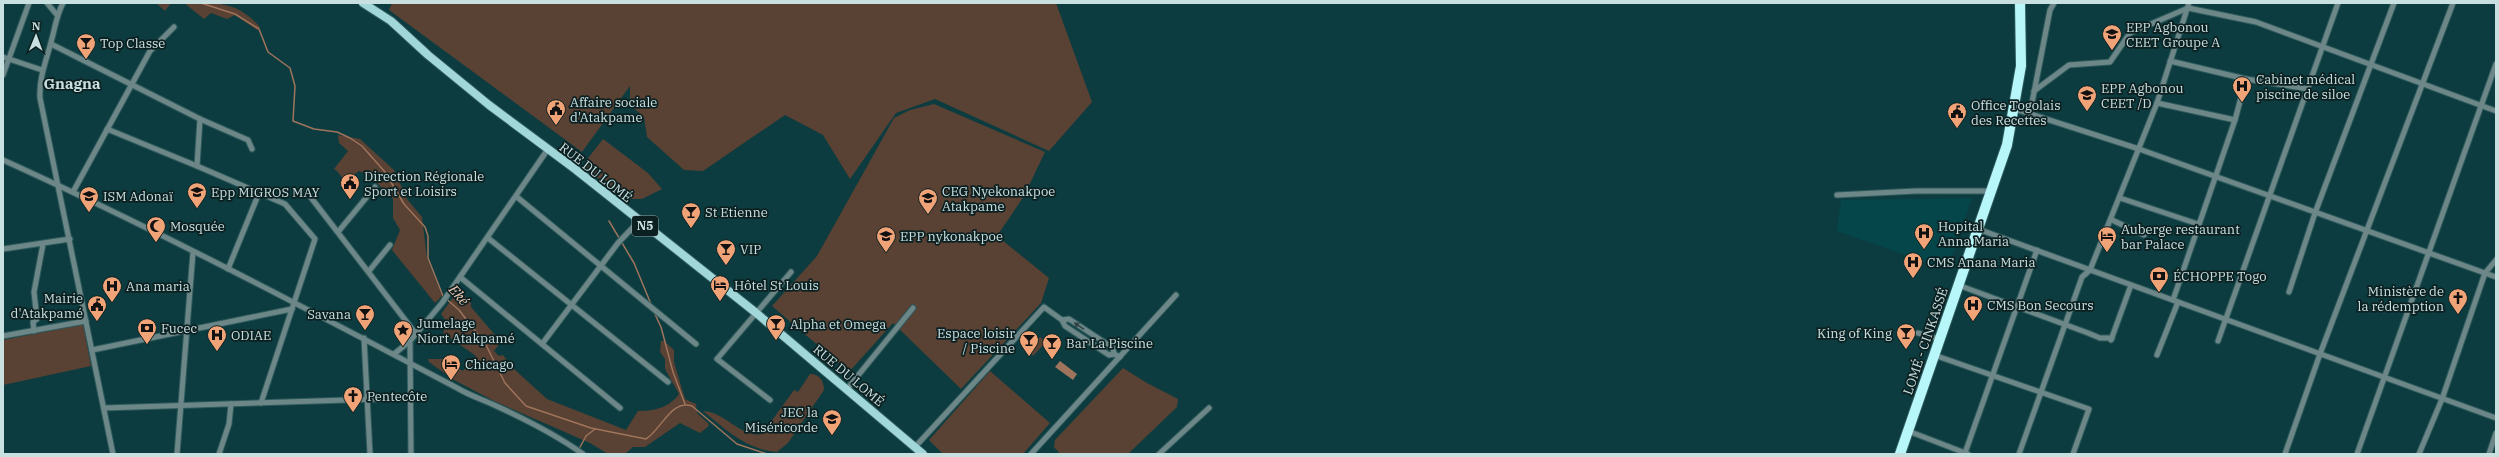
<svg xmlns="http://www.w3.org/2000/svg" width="2499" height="457" font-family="'IBM Plex Serif',serif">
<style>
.built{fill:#044649}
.green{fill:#594133}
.water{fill:#9f745c}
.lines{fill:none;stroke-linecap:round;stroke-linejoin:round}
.stream{stroke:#9f745c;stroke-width:1.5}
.street-casing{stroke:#2e5a5c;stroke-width:7}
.primary-casing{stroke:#2e5a5c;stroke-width:10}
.highway-casing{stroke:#2e5a5c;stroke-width:12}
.street{stroke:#6d8687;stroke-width:5}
.primary{stroke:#a2d7da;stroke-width:8}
.highway{stroke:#b7f7fa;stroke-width:10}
.oneway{fill:#2f4445}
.labels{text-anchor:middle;stroke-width:3.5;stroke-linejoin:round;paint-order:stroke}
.shield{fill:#0d2021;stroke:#91a6a7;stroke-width:1}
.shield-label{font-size:12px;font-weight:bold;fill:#c9e0e1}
.poi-label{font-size:13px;fill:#c9e0e1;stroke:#0d2021;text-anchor:start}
.street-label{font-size:13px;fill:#c9e0e1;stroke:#0d2021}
.water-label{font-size:14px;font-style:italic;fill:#f9d0b9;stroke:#0d2021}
.quarter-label{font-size:15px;font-weight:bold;fill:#c9e0e1;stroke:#0d2021}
</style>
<rect width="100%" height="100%" fill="#0c3c3f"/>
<!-- built -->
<path class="built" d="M1972,198L1948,270L1837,231L1841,200Z"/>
<!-- green -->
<g class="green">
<path d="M156,3H171L165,11Z"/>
<path d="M184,3C217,3 236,0 260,27L257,30L235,15L227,19L211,13L204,19Z"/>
<path d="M392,3H1056L1092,102L1049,151L935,99L896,113L850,179L823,135L785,115L703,171L684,170L647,137L644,117L630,105V86L582,152L389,10Z"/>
<path d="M934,104L1045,152L1024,196L997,236L1049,278L1041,303L961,389L893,323L849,372L772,306L817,256L894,118L910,110Z"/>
<path d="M338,135L360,139L394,170L407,199L422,217L427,258L442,296L435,303L392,250L400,230L393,218V199L370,176L359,171L345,182L338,172L334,169L348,151L339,143Z"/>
<path d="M603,139L648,173L662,189L642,199H624L585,168V162Z"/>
<path d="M459,289L471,303V307L501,342L494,351L499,356L503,355L514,369L547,399L626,430L638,411C654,411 669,408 679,394L665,369V359L660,352L661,341H664L674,350V362L685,399L696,404L697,413L708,423L709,426L700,433L680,423L645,447H633L625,454H608L590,443L494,401L454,380L429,362L428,359H443L463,371L476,356L443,333L447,322L441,314Z"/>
<path d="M83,324L91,366L3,385V340Z"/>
<path d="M1040,337L1046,342L1033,356L1027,350Z"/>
<path d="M1123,368L1147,383L1178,399L1177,407L1128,454H1060L1054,447L1055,440Z"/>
<path d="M990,371L1050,423L1023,454H943L929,440Z"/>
<path d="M810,374C820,374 824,381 824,390L788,443L777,452C747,450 725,429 703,411C724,411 741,438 762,434L794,390L798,392Z"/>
</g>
<!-- water -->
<path class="water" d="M1060,361L1077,374L1073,380L1055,367Z"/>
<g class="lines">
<!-- stream -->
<g class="stream">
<path d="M201,3L235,14L259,29L268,52L290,68L295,86L293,121L314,129L337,132L350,138L362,146L385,172L404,204L425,227L428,236V258L443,296L459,310L486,345L505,383L526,406L591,428L646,439C661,430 671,399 692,406L737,444L767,454"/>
<path d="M609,221L634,263L651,304"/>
<path d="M654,312L661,327L673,372L685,404"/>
<path d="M579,449L586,436L595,429"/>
</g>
<defs>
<g id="street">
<path d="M47,3L57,15"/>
<path d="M63,3C56,16 55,29 51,42C46,62 39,77 40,98L113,454"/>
<path d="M51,44L200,119L197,166L285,204L315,239L261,403"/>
<path d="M3,57L42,70"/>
<path d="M2170,61L2246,79L2308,89"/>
<path d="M3,75L29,3"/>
<path d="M2034,91L2069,65L2110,62L2130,33L2188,8L2256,22L2496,111"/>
<path d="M2157,103L2235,120"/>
<path d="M2015,109L2139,149L2496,277"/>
<path d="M2030,113L2050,10L2054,3"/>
<path d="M200,119L248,140L252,149"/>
<path d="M107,129L197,166"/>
<path d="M3,160C158,230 309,310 459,389C469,395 481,399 492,404C523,418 555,434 583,454"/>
<path d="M73,192L150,51L174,27"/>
<path d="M309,195L416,334"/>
<path d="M1837,195L1916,191H1992"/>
<path d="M517,197L696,344"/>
<path d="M2120,198L2198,224"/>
<path d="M2112,220L2144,235"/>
<path d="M1978,229L2496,418"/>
<path d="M338,232L375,187"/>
<path d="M488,238L668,382"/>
<path d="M3,249L70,239"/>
<path d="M228,269L259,193"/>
<path d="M369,271L390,245"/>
<path d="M460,277L620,408"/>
<path d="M1958,285L2088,333L2100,338H2112"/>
<path d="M2289,292L2315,213L2394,3"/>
<path d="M2173,300L2235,120L2246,79"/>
<path d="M1062,320L1069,319L1113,348L1114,354"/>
<path d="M34,331L33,322L37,319L34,292L43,244"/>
<path d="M1918,333L1939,339"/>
<path d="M3,336L86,321"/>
<path d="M364,338L370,454"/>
<path d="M2111,340L2131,285"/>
<path d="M410,341L411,454"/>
<path d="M2218,341L2338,3"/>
<path d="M542,344L618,243L639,221"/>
<path d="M92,350L292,309"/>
<path d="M394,354L410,341L442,303L548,149"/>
<path d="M1934,355L2089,409L2073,454"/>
<path d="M2157,355L2178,302"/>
<path d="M847,389L913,308"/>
<path d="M770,400L717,359L791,272"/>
<path d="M104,408L410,398"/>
<path d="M1908,431L1968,454"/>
<path d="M915,447L1044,307L1062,320L1065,326L1109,355L1114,354L1120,357"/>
<path d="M1965,453L2037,250"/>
<path d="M177,454L193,252"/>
<path d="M219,454L229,424L231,404"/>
<path d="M1031,454L1176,295"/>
<path d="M1159,454L1209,408"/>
<path d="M2019,454L2082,277L2090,270L2157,103L2189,3"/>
<path d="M2285,454L2320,354L2453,3"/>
<path d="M2357,454L2496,64"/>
<path d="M2419,454L2442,399L2485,273L2496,260"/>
<path d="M2489,454L2496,433"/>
</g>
<path id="primary" d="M363,3L391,21L428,55L489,105L575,169L755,312L923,454"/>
<path id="highway" d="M1900,454L2007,145L2021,66L2020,3"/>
</defs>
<!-- street casing -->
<use href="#street" class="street-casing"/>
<!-- primary casing -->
<use href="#primary" class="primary-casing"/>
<!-- highway casing -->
<use href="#highway" class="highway-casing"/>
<!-- street -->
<use href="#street" class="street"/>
<!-- primary -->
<use href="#primary" class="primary"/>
<!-- highway -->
<use href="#highway" class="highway"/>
</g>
<!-- one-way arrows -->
<defs><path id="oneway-solid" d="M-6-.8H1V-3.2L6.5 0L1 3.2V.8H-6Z"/></defs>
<use class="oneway" href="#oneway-solid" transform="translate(1079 326) rotate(-146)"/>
<!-- icons -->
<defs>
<symbol id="school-pin" viewBox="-11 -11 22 30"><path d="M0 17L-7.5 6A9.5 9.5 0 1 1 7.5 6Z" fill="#efa377" stroke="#0d2021"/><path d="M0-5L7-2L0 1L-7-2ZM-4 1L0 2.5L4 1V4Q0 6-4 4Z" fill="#111"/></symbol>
<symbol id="bar-pin" viewBox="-11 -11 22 30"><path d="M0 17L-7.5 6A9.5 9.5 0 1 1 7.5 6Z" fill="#efa377" stroke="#0d2021"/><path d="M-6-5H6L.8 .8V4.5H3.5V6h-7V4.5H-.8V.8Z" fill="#111"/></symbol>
<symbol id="hospital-pin" viewBox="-11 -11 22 30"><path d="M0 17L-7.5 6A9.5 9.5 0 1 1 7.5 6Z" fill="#efa377" stroke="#0d2021"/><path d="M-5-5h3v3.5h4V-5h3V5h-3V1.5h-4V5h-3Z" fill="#111"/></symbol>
<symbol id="civic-pin" viewBox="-11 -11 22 30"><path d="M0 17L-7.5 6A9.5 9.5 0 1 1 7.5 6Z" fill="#efa377" stroke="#0d2021"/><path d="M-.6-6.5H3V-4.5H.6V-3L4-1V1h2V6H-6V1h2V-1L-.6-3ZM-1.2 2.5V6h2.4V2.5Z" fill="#111"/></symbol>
<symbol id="university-pin" viewBox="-11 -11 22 30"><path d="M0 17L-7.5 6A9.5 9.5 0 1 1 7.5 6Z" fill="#efa377" stroke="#0d2021"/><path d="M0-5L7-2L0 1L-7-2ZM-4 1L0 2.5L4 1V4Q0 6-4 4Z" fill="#111"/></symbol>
<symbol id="mosque-pin" viewBox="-11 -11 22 30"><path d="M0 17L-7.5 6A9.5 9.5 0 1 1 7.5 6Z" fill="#efa377" stroke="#0d2021"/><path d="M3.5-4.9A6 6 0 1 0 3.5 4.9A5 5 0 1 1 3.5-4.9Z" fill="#111"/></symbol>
<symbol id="hotel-pin" viewBox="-11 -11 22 30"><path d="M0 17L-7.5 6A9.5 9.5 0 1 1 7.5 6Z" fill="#efa377" stroke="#0d2021"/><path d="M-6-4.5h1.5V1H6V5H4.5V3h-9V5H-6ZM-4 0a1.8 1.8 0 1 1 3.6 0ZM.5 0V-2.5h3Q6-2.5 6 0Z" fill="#111"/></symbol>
<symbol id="bank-pin" viewBox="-11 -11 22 30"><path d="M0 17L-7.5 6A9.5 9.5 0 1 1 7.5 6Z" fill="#efa377" stroke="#0d2021"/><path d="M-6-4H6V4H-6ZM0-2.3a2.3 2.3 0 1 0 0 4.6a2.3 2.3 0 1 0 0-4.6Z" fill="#111"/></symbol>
<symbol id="church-pin" viewBox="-11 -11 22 30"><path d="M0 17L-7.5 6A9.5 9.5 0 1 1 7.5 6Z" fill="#efa377" stroke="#0d2021"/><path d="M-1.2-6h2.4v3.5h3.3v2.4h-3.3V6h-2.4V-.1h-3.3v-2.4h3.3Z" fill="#111"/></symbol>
<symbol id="sight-pin" viewBox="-11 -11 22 30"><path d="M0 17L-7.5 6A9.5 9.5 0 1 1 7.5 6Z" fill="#efa377" stroke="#0d2021"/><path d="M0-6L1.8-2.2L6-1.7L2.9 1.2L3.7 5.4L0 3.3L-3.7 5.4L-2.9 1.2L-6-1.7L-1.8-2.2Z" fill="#111"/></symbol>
</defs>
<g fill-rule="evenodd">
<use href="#school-pin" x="2101" y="23" width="22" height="30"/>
<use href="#bar-pin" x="75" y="32" width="22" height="30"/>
<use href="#hospital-pin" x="2231" y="75" width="22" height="30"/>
<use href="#school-pin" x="2076" y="84" width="22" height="30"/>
<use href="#civic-pin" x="545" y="98" width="22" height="30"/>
<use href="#civic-pin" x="1946" y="101" width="22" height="30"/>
<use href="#civic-pin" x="339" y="172" width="22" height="30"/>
<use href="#school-pin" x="186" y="181" width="22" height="30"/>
<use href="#university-pin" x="78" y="185" width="22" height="30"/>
<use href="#school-pin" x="917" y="187" width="22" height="30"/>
<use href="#bar-pin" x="680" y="201" width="22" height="30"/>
<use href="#mosque-pin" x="145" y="215" width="22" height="30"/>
<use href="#hospital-pin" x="1913" y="222" width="22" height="30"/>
<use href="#school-pin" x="875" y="225" width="22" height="30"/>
<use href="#hotel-pin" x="2096" y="225" width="22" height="30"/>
<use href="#bar-pin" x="715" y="238" width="22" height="30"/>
<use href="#hospital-pin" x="1902" y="251" width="22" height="30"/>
<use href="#bank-pin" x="2148" y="265" width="22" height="30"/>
<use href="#hotel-pin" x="709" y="274" width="22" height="30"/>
<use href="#hospital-pin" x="101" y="275" width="22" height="30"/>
<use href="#church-pin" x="2447" y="287" width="22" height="30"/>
<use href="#civic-pin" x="86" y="294" width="22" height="30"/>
<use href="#hospital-pin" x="1962" y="294" width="22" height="30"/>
<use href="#bar-pin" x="354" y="303" width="22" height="30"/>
<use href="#bar-pin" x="765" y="313" width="22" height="30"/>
<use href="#bank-pin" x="136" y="317" width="22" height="30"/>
<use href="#sight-pin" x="392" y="319" width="22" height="30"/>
<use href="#bar-pin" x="1895" y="322" width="22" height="30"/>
<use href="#hospital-pin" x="206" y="324" width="22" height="30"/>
<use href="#bar-pin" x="1018" y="329" width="22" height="30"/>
<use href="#bar-pin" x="1041" y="332" width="22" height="30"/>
<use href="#hotel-pin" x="440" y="353" width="22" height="30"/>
<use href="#church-pin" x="342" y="385" width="22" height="30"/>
<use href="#school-pin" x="821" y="408" width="22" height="30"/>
</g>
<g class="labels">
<!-- shield labels -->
<rect class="shield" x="632" y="216" width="26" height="20" rx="3"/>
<g class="shield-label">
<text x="645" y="230">N5</text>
</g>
<!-- poi labels -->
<g class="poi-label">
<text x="2126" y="32">EPP Agbonou<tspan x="2126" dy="15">CEET Groupe A</tspan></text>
<text x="100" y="48">Top Classe</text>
<text x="2256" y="84">Cabinet médical<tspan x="2256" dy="15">piscine de siloe</tspan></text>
<text x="2101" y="93">EPP Agbonou<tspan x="2101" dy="15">CEET /D</tspan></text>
<text x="570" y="107">Affaire sociale<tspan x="570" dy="15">d'Atakpame</tspan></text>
<text x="1971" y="110">Office Togolais<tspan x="1971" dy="15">des Recettes</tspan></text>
<text x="364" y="181">Direction Régionale<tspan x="364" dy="15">Sport et Loisirs</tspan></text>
<text x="942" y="196">CEG Nyekonakpoe<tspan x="942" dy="15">Atakpame</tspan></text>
<text x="211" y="197">Epp MIGROS MAY</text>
<text x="103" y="201">ISM Adonaï</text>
<text x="705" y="217">St Etienne</text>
<text x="170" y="231">Mosquée</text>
<text x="1938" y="231">Hopital<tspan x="1938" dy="15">Anna Maria</tspan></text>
<text x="2121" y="234">Auberge restaurant<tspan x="2121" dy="15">bar Palace</tspan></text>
<text x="900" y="241">EPP nykonakpoe</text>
<text x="740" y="254">VIP</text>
<text x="1927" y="267">CMS Anana Maria</text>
<text x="2173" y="281">ÉCHOPPE Togo</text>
<text x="734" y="290">Hôtel St Louis</text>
<text x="126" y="291">Ana maria</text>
<text x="2444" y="296" text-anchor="end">Ministère de<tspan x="2444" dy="15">la rédemption</tspan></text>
<text x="83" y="303" text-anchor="end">Mairie<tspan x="83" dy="15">d'Atakpamé</tspan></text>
<text x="1987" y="310">CMS Bon Secours</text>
<text x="351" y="319" text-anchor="end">Savana</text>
<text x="417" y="328">Jumelage<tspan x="417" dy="15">Niort Atakpamé</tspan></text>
<text x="790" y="329">Alpha et Omega</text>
<text x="161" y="333">Fucec</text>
<text x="1015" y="338" text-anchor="end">Espace loisir<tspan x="1015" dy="15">/ Piscine</tspan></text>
<text x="1892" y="338" text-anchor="end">King of King</text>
<text x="231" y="340">ODIAE</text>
<text x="1066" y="348">Bar La Piscine</text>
<text x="465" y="369">Chicago</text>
<text x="367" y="401">Pentecôte</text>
<text x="818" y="417" text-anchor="end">JEC la<tspan x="818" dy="15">Miséricorde</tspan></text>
</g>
<!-- street labels -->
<g class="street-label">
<text transform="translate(596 172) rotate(38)" y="5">RUE DU LOMÉ</text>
<text transform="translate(1925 341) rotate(-71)" y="5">LOMÉ - CINKASSÉ</text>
<text transform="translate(849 375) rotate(40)" y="5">RUE DU LOMÉ</text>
</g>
<!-- water labels -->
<g class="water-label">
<text transform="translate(459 295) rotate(49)" y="5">Eké</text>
</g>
<!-- quarter labels -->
<g class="quarter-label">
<text x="72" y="89">Gnagna</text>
</g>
</g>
<!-- border -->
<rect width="2499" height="457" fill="none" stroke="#c9e0e1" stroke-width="8"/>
<!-- north arrow -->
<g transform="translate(36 36) rotate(1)" stroke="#0d2021" stroke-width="3" paint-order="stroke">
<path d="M0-3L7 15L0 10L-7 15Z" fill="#c9e0e1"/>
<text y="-6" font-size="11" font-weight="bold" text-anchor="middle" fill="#c9e0e1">N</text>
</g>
</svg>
